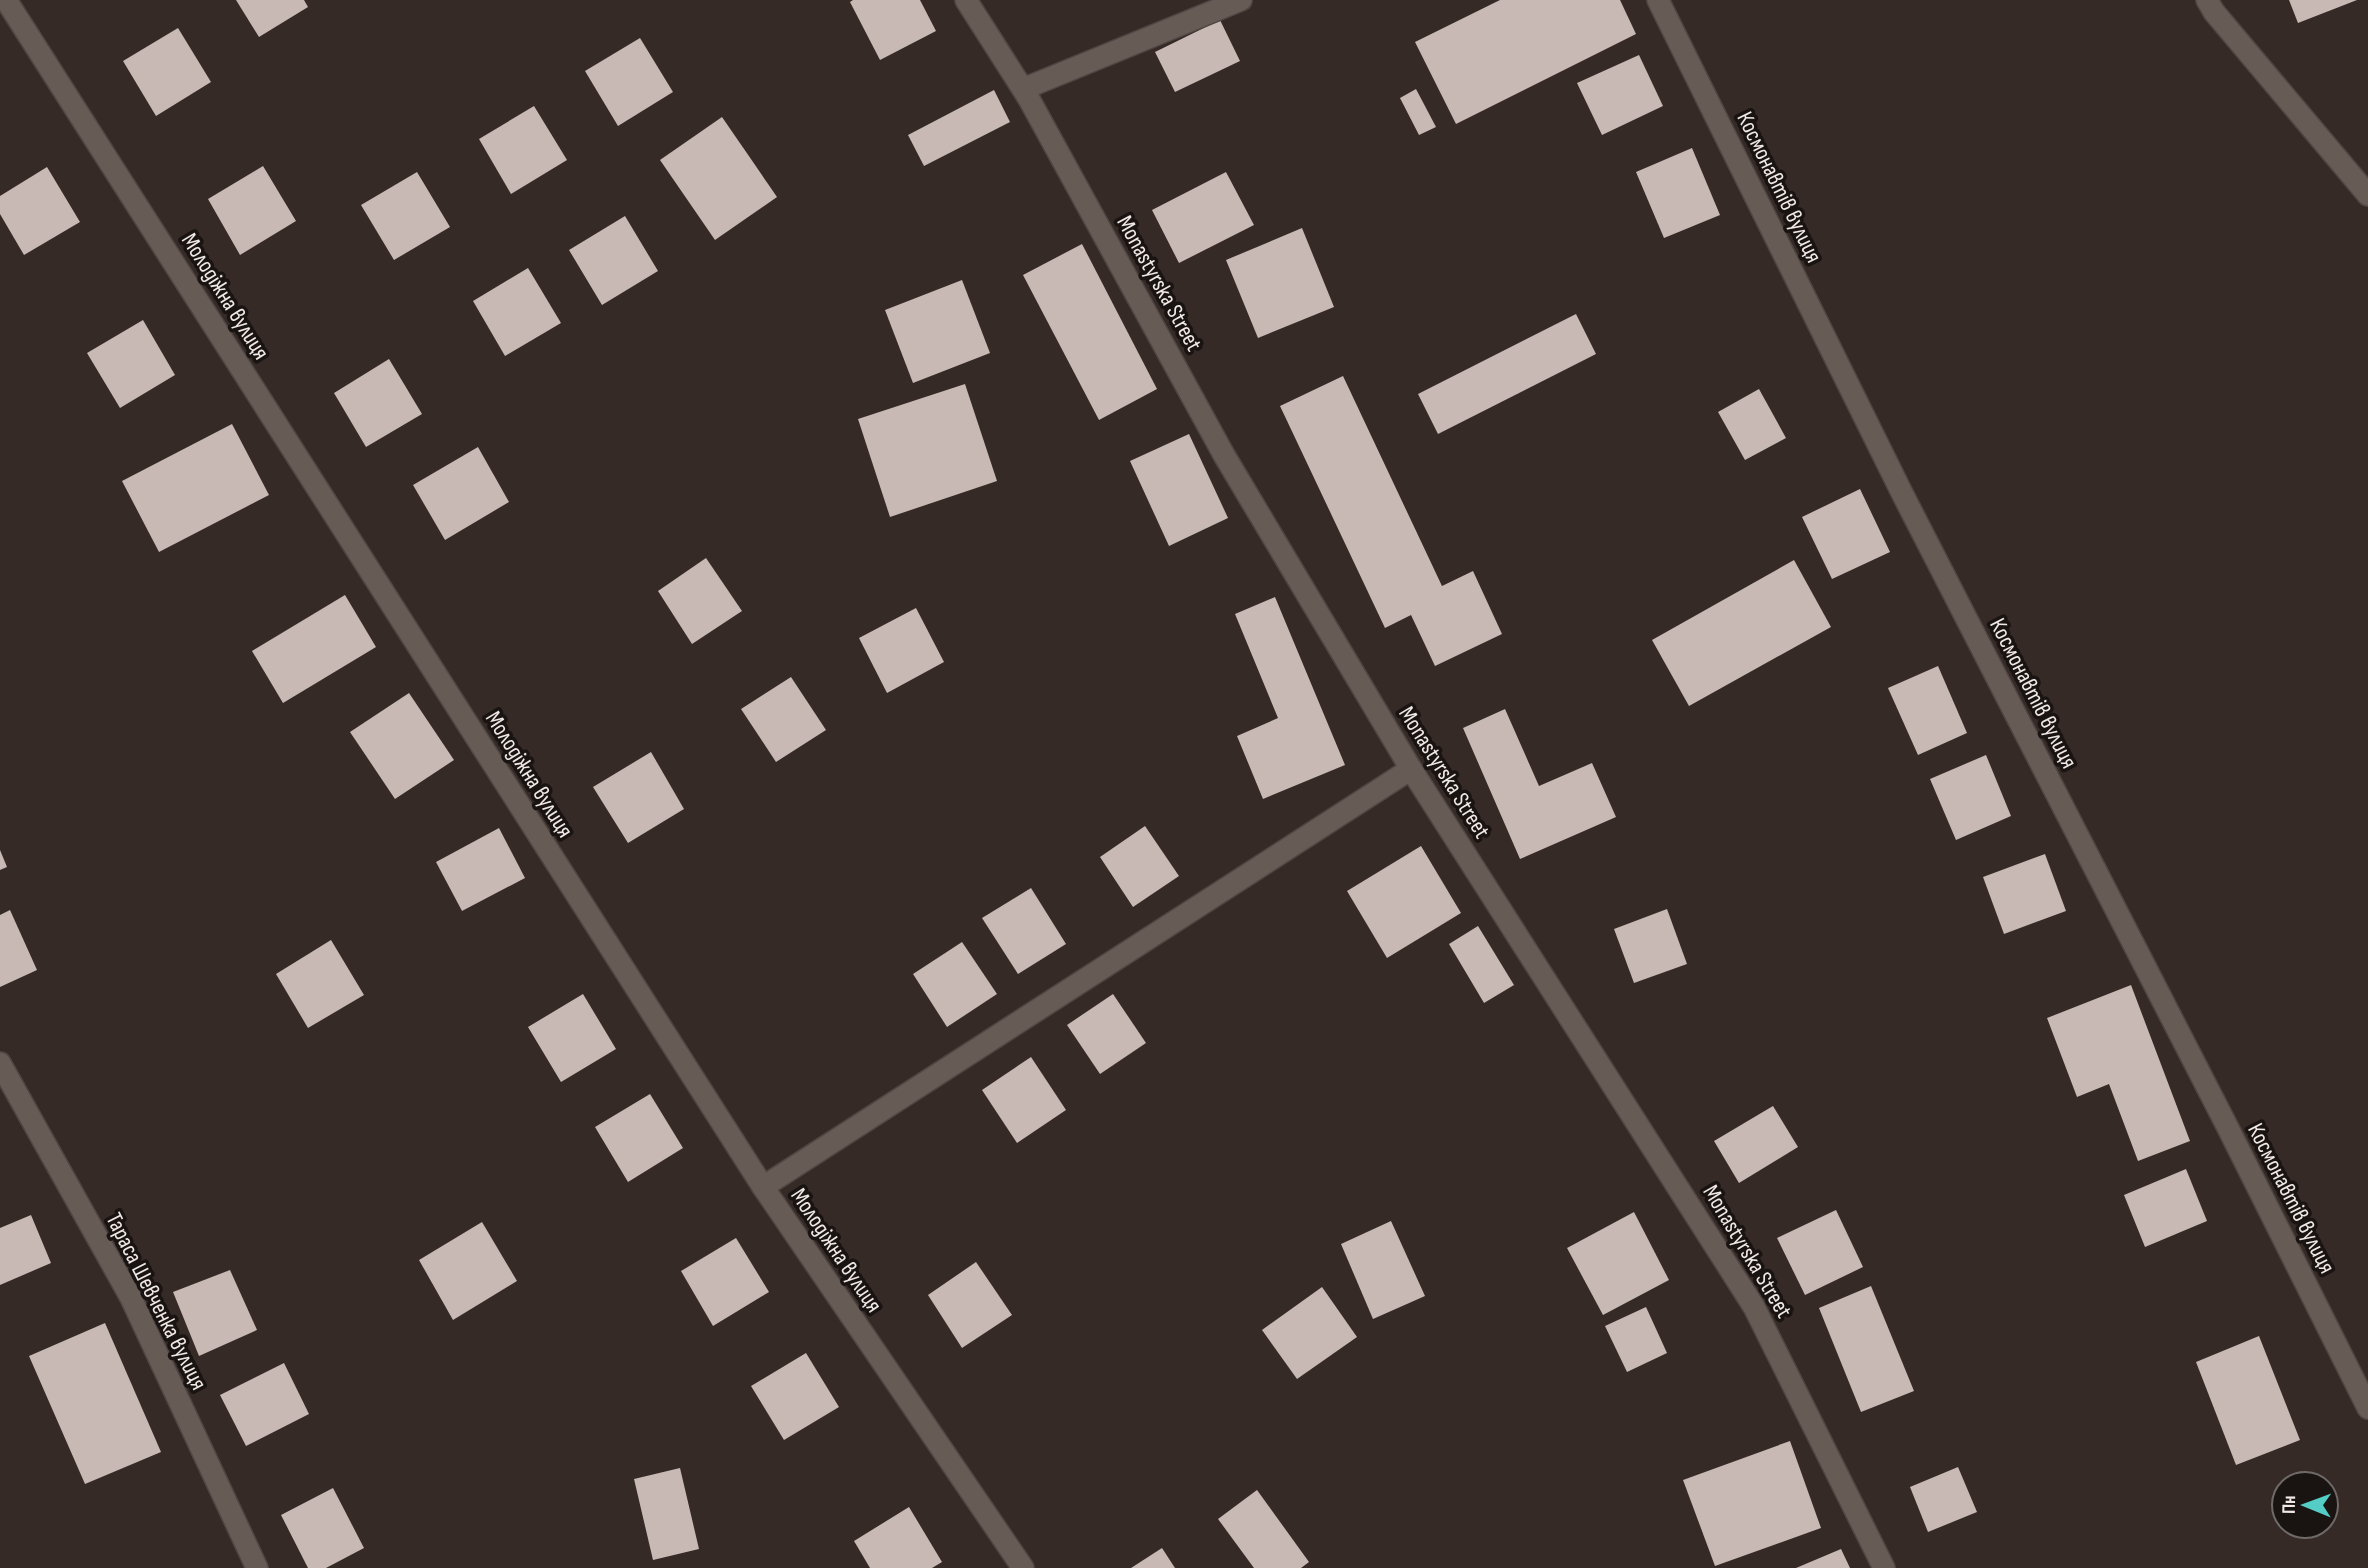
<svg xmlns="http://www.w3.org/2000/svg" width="2368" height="1568" font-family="'Sofia Sans Condensed',sans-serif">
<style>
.building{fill:#c8b9b4}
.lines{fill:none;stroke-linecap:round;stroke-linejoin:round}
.lane-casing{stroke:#4f4643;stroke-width:24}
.street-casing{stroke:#4f4643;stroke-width:24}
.lane{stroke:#675b56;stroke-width:21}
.street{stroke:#675b56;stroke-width:21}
.labels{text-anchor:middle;stroke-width:7;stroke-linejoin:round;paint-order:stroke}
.street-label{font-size:23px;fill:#f1e9e7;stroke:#191412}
</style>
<rect width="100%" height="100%" fill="#352a26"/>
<!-- building -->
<g class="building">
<path d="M236,0H304L308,7L259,37Z"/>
<path d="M853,0H920L936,31L880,60L850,2Z"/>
<path d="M1500,0H1620L1636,34L1456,124L1415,42Z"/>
<path d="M2289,0H2357L2298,23Z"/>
<path d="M1220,20L1240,61L1175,92L1155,52Z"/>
<path d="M178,28L211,82L156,116L123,61Z"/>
<path d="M640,38L673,92L618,126L585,71Z"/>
<path d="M1639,55L1663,106L1602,135L1577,83Z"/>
<path d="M1416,89L1436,127L1419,135L1400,98Z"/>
<path d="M994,90L1010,122L924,166L908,135Z"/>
<path d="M534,106L567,160L511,194L479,139Z"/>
<path d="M722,117L777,197L715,240L660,160Z"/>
<path d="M1692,148L1720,215L1664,238L1636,172Z"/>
<path d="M263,166L296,221L240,255L208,199Z"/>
<path d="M47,167L80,222L24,255L0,214V196Z"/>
<path d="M417,172L450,227L394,260L361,205Z"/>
<path d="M1226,172L1254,225L1179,263L1152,210Z"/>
<path d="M625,216L658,271L602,305L569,250Z"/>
<path d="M1302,228L1334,307L1258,338L1226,260Z"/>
<path d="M1082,244L1157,389L1099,420L1023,275Z"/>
<path d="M528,268L561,323L505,356L473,301Z"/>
<path d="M962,280L990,353L913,383L885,310Z"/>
<path d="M1576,314L1596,354L1438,434L1418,394Z"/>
<path d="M143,320L175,375L120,408L87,353Z"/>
<path d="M389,359L422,414L366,447L334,393Z"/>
<path d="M1343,376L1442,586L1473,571L1502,634L1435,666L1411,615L1385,628L1280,406Z"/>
<path d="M965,384L997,481L890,517L858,419Z"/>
<path d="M1759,389L1786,438L1745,460L1718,412Z"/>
<path d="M232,424L269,495L159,552L122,481Z"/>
<path d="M1189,434L1228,518L1169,546L1130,461Z"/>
<path d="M478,447L509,502L445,540L413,485Z"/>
<path d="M1860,489L1890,552L1832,579L1802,517Z"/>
<path d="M706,558L742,611L692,644L658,591Z"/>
<path d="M1794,560L1831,627L1689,706L1652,640Z"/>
<path d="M345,595L376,647L283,703L252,651Z"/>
<path d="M1275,597L1345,765L1263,799L1237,736L1278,718L1235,614Z"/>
<path d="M916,608L944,662L887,693L859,638Z"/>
<path d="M1938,666L1967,733L1918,755L1888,688Z"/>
<path d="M791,677L826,730L776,762L741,709Z"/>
<path d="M409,693L454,760L395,799L350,732Z"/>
<path d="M1505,709L1539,786L1592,763L1616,817L1520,859L1463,728Z"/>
<path d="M651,752L684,809L628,843L593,787Z"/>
<path d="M1986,755L2011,816L1956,840L1930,779Z"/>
<path d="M1145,826L1179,876L1133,907L1100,857Z"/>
<path d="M499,828L525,878L462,911L436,862Z"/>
<path d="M1421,846L1461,913L1387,958L1347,891Z"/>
<path d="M0,850L7,867L0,870Z"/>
<path d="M2045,854L2066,911L2004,934L1983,877Z"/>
<path d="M1031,888L1066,944L1018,974L982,918Z"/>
<path d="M1667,909L1687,964L1634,983L1614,929Z"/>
<path d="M10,910L37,970L0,987V915Z"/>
<path d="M1478,926L1514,985L1484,1003L1449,944Z"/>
<path d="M331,940L364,995L308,1028L276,974Z"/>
<path d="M962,942L997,994L947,1027L913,974Z"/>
<path d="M2131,985L2190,1141L2138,1161L2109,1084L2077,1097L2047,1018Z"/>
<path d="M583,994L616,1049L561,1082L528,1027Z"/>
<path d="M1113,994L1146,1043L1100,1074L1067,1025Z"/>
<path d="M1031,1057L1066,1110L1017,1143L982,1090Z"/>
<path d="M650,1094L683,1148L628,1182L595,1127Z"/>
<path d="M1773,1106L1798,1147L1739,1183L1714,1141Z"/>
<path d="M2186,1169L2207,1221L2145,1247L2124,1195Z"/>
<path d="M1836,1210L1863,1267L1805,1295L1777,1238Z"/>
<path d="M1634,1212L1669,1280L1603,1315L1567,1248Z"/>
<path d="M31,1215L51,1263L0,1285V1228Z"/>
<path d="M1391,1221L1425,1296L1373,1319L1341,1244Z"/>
<path d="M482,1222L517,1281L453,1320L419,1260Z"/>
<path d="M736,1238L769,1292L713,1326L681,1271Z"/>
<path d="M976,1262L1012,1315L962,1348L928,1295Z"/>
<path d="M230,1270L257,1330L199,1356L173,1292Z"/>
<path d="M1871,1286L1914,1391L1861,1412L1819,1308Z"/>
<path d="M1322,1287L1357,1337L1297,1379L1262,1330Z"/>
<path d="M1646,1307L1667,1353L1627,1372L1605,1326Z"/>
<path d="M105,1323L161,1452L85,1484L29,1356Z"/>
<path d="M2259,1336L2300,1440L2236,1465L2196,1362Z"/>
<path d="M806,1353L839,1407L784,1440L751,1386Z"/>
<path d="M284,1363L309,1414L246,1446L220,1395Z"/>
<path d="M1790,1441L1821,1528L1715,1566L1683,1480Z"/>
<path d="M1958,1467L1977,1512L1928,1532L1910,1487Z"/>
<path d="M680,1468L699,1549L653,1560L634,1479Z"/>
<path d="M333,1488L364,1548L326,1568H308L281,1515Z"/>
<path d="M1257,1490L1309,1562L1301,1568H1254L1218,1519Z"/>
<path d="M909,1507L942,1562L932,1568H870L854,1541Z"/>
<path d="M1162,1548L1175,1568H1131Z"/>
<path d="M1841,1549L1850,1568H1796Z"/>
</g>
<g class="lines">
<defs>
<path id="lane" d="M1023,89L1241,0"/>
<g id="street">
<path d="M6,0L763,1187L1023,1568"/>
<path d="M966,0L1029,99L1224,455L1411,769L1754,1307L1884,1568"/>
<path d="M1658,0L1903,495L2228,1128L2368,1408"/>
<path d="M2207,0L2214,12L2368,195"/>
<path d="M0,1063L131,1298L257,1568"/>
<path d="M763,1187L1411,769"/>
</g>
</defs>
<!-- lane casing -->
<use href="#lane" class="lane-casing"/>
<!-- street casing -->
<use href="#street" class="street-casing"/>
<!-- lane -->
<use href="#lane" class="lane"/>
<!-- street -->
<use href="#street" class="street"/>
</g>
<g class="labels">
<!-- street labels -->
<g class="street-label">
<text transform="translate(1780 187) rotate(64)" y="8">Космонавтів вулиця</text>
<text transform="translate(1160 283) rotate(61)" y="8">Monastyrska Street</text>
<text transform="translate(226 296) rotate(58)" y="8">Молодіжна вулиця</text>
<text transform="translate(2034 693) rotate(63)" y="8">Космонавтів вулиця</text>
<text transform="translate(1445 772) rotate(58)" y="8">Monastyrska Street</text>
<text transform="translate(530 774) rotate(58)" y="8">Молодіжна вулиця</text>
<text transform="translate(2292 1198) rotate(63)" y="8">Космонавтів вулиця</text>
<text transform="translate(837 1250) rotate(56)" y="8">Молодіжна вулиця</text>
<text transform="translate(1748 1251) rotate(59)" y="8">Monastyrska Street</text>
<text transform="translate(157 1301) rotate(63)" y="8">Тараса Шевченка вулиця</text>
</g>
</g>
<!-- north arrow -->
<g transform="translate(2305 1505) rotate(271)"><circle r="33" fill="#191412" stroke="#6f6967" stroke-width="2"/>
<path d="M0-5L12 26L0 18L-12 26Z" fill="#54cdc6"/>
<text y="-10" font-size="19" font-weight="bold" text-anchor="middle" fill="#f1e9e7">Пн</text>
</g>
</svg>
